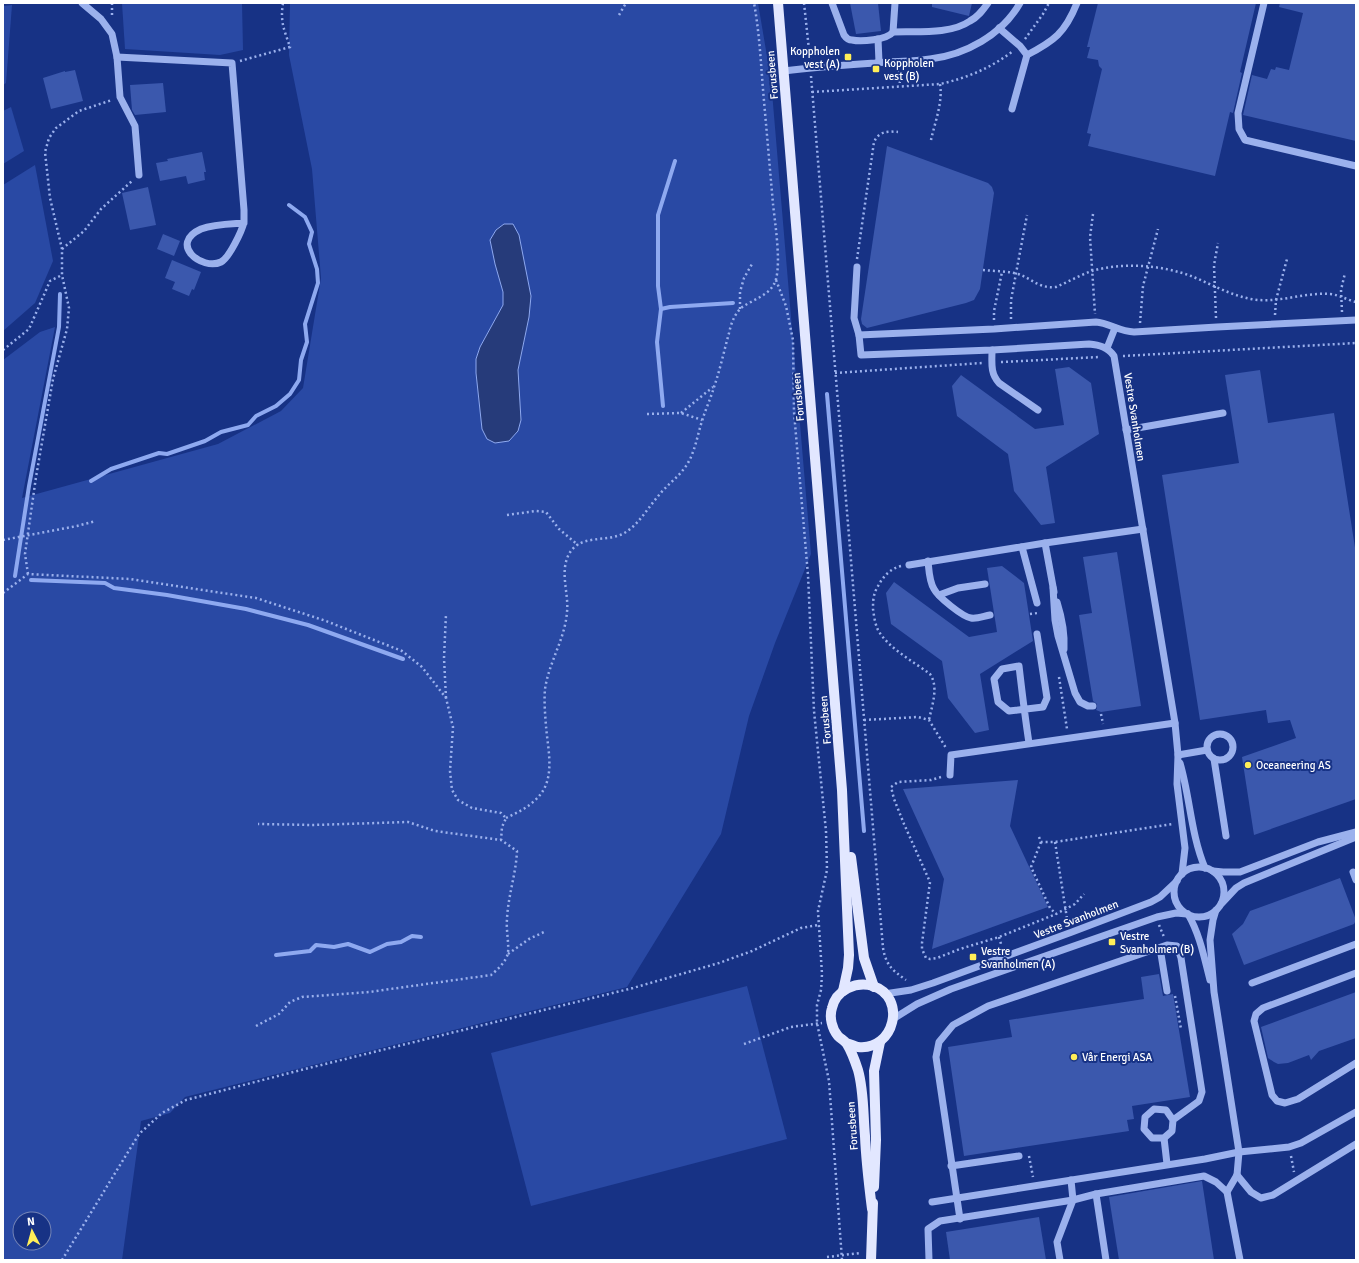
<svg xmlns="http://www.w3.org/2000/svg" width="1359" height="1263" font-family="Signika,sans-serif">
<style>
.green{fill:#2949a4;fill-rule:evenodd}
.water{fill:#263b7a;stroke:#8ea9f0}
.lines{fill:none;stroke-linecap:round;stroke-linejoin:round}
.stream{stroke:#8ea9f0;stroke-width:4}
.building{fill:#3b58ad}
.path{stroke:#9bb1ed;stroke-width:2.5;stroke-dasharray:2 3;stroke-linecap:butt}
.minor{stroke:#9bb1ed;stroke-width:7}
.major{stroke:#e2e7ff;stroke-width:10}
.poi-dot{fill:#ffee58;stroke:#173285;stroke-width:1.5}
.labels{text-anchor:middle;stroke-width:4;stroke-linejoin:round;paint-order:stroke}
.poi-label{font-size:11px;fill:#fff;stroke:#173285;text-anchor:start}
.street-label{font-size:11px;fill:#fff;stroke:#173285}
</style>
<rect width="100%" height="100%" fill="#173285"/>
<!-- green -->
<g class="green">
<path d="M122,3H242L243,50L220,55L125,49Z"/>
<path d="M290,3H758L771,80L811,554L775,643L749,716L721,834L627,987L185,1097L170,1113L141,1121L122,1260H3V360L40,332L55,327L22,498L218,444L281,411L303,388L321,278L312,169L289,55ZM495,264L529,317L518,370L521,420L487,439L482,429L476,373V359L480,347L503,305V292ZM20,1219H44V1243H20Z"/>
<path d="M12,5L6,83L3,85V6Z"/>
<path d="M11,107L24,151L3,164V111Z"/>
<path d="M35,165L53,261L35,303L3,331V185Z"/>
<path d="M747,986L787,1139L531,1206L491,1053Z"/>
</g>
<!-- water -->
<path class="water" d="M504,224H513L519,235L531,296L529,317L518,370L521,420L518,431L509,441L495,443L487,439L482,429L476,373V359L480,347L503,305V292L495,264L490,240L496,230Z"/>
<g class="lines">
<!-- stream -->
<g class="stream">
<path d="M661,309L670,307L733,303"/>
<path d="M827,394L864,831"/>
<path d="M663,406L657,342L661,309L658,286V215L675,161"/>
<path d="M91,481L111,469L159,453L167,454L205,441L221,432L248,425L256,416L276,406L290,394L299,380L301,360L307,342L305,324L318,283L317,269L309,244L312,232L305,217L289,205"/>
<path d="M15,576L29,486L59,327L60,294"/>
<path d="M31,580L105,583L114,588L167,595L246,609L308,625L403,659"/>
<path d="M276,955L310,951L316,945L334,947L348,944L370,952L387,944L401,942L412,936L421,937"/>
</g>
</g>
<!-- building -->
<g class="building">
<path d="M850,3H878L881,31L856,34Z"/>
<path d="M932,3H972L969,16L932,7Z"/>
<path d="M1098,3H1256L1240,72L1242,73L1233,113L1230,112L1215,176L1088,146L1091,134L1087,133L1102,69L1099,66L1098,60L1087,58L1090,47H1087Z"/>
<path d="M1280,3H1356V141L1243,115L1252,75L1267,79L1271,69L1275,70L1276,67L1289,70L1303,13L1279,7Z"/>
<path d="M75,70L83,101L51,109L43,78L65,71V72Z"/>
<path d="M163,83L166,112L135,115L132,110L130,85Z"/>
<path d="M887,146L988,183L992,187L994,193L980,289L974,300L966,303L867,328L862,324L861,319Z"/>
<path d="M202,152L206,172H204L205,180L188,184L186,176L160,181L156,163L168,161L167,159Z"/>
<path d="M148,187L156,225L130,230L122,193Z"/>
<path d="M163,234L180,241L174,256L157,249Z"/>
<path d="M172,260L201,272L194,290L192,289L189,296L172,289L175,282L165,278Z"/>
<path d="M1069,367L1091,383L1099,434L1046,467L1055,523L1041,525L1014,491L1008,454L957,416L952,386L961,375L1035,429L1064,425L1055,369Z"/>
<path d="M1260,370L1268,423L1334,413L1356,554V799L1254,835L1242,757L1296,738L1290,720L1268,723L1266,710L1200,720L1162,475L1239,463L1225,375Z"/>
<path d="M1117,552L1141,706L1101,712L1096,710L1097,708V704L1093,701L1079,615L1092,613L1083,557Z"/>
<path d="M1002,566L1024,583L1033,641L980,674L989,730L975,733L948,698L942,661L891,624L886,593L894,582L969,637L997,632L987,568Z"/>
<path d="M1018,780L1010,826L1048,907L932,949L944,879L903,789Z"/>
<path d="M1340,878L1356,920L1354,924L1244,965L1232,934L1243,924L1250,911Z"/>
<path d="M1159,974L1163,996L1173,994L1190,1097L1132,1106L1134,1119L1127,1120L1129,1131L964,1156L948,1047L1012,1037L1009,1020L1144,999L1141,977Z"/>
<path d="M1356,992V1038L1319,1051L1311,1060L1309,1055L1288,1063L1278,1064L1274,1062L1268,1058L1261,1027Z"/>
<path d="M1202,1181L1214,1260H1119L1109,1197Z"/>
<path d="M1039,1217L1046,1260H950L946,1232Z"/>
</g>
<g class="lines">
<!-- path -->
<g class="path">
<path d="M112,3V18"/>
<path d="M804,3L810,59"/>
<path d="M619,15L626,3"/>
<path d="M1025,39L1043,14L1049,3"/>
<path d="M240,61L290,47C284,29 280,22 283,3"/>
<path d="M899,71L900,86"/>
<path d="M811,76L883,948C886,965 892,970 906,980"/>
<path d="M812,92L940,84C967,78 991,68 1013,51"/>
<path d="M931,140C935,122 943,102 940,84"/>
<path d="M1093,214L1090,237L1095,314"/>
<path d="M62,249L84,231L101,209L132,181"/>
<path d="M857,259L874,142C879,131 888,131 898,132"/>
<path d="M983,270C993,271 1004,271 1014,273C1030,276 1037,289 1056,287C1068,282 1080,275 1092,271C1122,262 1162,265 1191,276C1211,284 1230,295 1251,299C1278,304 1303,292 1330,294C1340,295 1347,300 1356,302"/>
<path d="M776,280L786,306L793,340L794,412L808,575L814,711L826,831L827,870L818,911L822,974L821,990L817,1005V1023L829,1081L842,1260"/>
<path d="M740,309V292L744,278L752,264"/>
<path d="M1342,312L1341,290L1345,273"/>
<path d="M1275,315L1276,300L1287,259"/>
<path d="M1216,318L1214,265L1218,243"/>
<path d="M1011,319V300L1027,215"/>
<path d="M994,320V311L1002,272"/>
<path d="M1140,323L1143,286L1158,229"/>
<path d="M3,350L29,329L50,281L62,275"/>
<path d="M1123,356L1356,343"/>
<path d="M1001,362L1100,357"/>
<path d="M835,373L982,363"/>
<path d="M681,413L713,387"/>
<path d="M647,414L681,413L702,420"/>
<path d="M507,515L536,511L546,512L559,529L578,545"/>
<path d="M3,540L77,526L96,521"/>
<path d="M901,566C889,569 882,578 877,588C873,595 873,602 873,609C874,616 875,624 878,630C888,648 914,662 930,674C939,687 932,705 929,720"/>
<path d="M28,574L25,554L36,477L53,379L67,329L69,308L62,275V249L50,198L45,152L49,138L56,128L79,111L112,100"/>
<path d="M3,593L28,574L130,579L256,598L326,621L402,651L422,667L446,698L453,727L450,771L452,790L458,800L472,808L501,813L506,818L502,827L501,840"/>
<path d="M1030,614L1038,613"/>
<path d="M1059,677L1067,729"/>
<path d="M446,698L444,658L446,614"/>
<path d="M1101,714L1103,724"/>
<path d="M864,720L918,717L929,720L946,748"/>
<path d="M941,777L931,780L898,782L891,787L894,799L904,824L930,882L922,943V949L926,958L930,959L937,958L960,949L999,937L1056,914L1075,904L1084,894"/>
<path d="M506,818C516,813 526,809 534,801C557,782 548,752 546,726C545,714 544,700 545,689C549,662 565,639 567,612C569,594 560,574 568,556C579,532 608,544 626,532C640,523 649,506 660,494C667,485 676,479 683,470C695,456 697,435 703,418C706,408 711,398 714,387C720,370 724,351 729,333C731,324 734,315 741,308C753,299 772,295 776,279C781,261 775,223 773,204C770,170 767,135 764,101C761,68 760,36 754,3"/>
<path d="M1039,837L1041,842H1055L1173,824"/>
<path d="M1041,842L1031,867L1050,908L1056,914"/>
<path d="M1055,842L1068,925"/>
<path d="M1159,925L1164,937"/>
<path d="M999,937L1001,944"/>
<path d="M508,954L529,939L544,932"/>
<path d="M1175,996L1181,1029"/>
<path d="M256,1026L279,1014L290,1002L302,997L369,992L491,975C497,970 506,962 508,953C509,942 506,930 507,919C508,896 516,874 517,851L501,840L435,831L408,822L313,825L258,824"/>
<path d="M744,1044L791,1027L822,1023"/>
<path d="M1029,1156L1033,1177"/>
<path d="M1291,1156L1294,1172"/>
<path d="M827,1257L860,1253"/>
<path d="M62,1260L139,1134L162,1113L186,1100L305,1069L633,988L719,963L752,951L801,928L818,925"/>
</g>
<!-- minor -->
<g class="minor">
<path d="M82,3L101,19L112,34L117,57L120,97L135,126L139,175"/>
<path d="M832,3L844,35C846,38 848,40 852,40C861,42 887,40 893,32L895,3"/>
<path d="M1264,3L1238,113L1239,129L1245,140L1356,166"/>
<path d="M999,28L1020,46L1027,55L1012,109"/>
<path d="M893,32C916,31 950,35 970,21C978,17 983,10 988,3"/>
<path d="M878,39L879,62"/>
<path d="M1027,55C1054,41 1065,33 1077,3"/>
<path d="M117,57L232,63L244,210C244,214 244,218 244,222C242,231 229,258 221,262C202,271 168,244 201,229C214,224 230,224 244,223"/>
<path d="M784,71C814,67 844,65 875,63C893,61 912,62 930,59C965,55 1002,35 1020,3"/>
<path d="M857,267L854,318L859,335L861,355L992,350L1089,344C1099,345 1108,347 1114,356L1175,723L1178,755L1177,784L1185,848L1182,874"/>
<path d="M859,335L994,329L1096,322C1109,323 1120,332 1134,332L1217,327L1356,320"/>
<path d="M1107,348L1115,328"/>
<path d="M992,350C992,363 990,373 999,383L1038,410"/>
<path d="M1126,430L1223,413"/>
<path d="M1045,543L1054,592"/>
<path d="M1022,547L1037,603"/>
<path d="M928,561C929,570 929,581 934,589C938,597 963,617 971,618C977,619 984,616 990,615"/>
<path d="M909,565L1045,543L1143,529"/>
<path d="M1053,588L1055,620L1058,636L1075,693L1080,702L1088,706H1093"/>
<path d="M939,595L958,588L985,584"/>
<path d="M1057,602C1062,618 1065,632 1064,649"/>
<circle cx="1220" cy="747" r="13"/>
<path d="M1029,743C1025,717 1022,692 1019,666L1002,669L994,679L998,702L1009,711L1043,707L1047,698L1037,634"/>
<path d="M1178,755L1207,750"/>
<path d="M1214,759L1226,836"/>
<path d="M1180,763C1190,797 1191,835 1205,868"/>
<path d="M950,775L951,755L1175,723"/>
<circle cx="1199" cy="892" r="25"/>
<path d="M1213,871L1223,872H1240L1318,842L1356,832"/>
<path d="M1353,872L1356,880"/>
<path d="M1222,903L1236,888L1244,883L1356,837"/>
<path d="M1216,910L1213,920L1210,940L1214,992L1239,1152L1237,1175L1227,1192"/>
<path d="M1188,914C1200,935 1204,957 1210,980"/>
<path d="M1160,948L1167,991"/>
<path d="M1356,973L1263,1008L1256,1014L1254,1021L1272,1095L1277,1101L1285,1103L1298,1099L1356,1063"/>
<path d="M1252,983L1356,944"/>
<path d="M884,994L911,990L933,983L1072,932L1151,902L1160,897L1177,881"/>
<path d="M893,1019L917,1004L951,989L1157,917L1176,913L1187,914"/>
<path d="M1164,1138L1167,1164"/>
<path d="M951,1166L1019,1156"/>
<path d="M1237,1175L1251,1192L1261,1198L1273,1195L1356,1144"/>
<path d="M1096,1194L1106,1260"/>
<path d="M932,1202L1205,1159L1239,1152L1289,1147L1301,1143L1356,1112"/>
<path d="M960,1219L936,1057L939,1042L953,1025L988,1006L1167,945L1177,946L1181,958L1202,1092L1199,1101L1173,1120L1172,1131L1164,1138H1152L1144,1129L1145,1117L1154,1109L1166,1110L1173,1120"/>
<path d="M929,1260L928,1229L940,1221L1073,1200L1096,1194L1204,1176L1216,1182L1227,1192L1240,1260"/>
<path d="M1060,1260L1057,1242L1073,1200L1071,1180"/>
</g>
<!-- major -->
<g class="major">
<path d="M778,3L842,790L849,955L848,968L843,991"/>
<path d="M851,857L864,958L874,987"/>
<path d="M846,1043C850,1044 854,1046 858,1047C895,1051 907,997 873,986C856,981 836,990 832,1008C829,1017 832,1029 838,1036C841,1039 845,1041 847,1044C852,1052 855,1061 858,1070C864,1091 863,1115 865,1136C866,1161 869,1185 872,1209"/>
<path d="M874,1187L876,1140L874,1071L880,1042"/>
<path d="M871,1260L873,1203"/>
</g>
</g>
<!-- markers -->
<g class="poi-dot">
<rect x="844" y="53" width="8" height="8" rx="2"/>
<rect x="872" y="65" width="8" height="8" rx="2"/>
<circle cx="1248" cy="765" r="4"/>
<rect x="1108" y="938" width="8" height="8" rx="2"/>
<rect x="969" y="953" width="8" height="8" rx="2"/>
<circle cx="1074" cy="1057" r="4"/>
</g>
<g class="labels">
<!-- poi labels -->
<g class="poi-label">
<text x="840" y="55" text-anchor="end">Koppholen<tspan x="840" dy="13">vest (A)</tspan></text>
<text x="884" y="67">Koppholen<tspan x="884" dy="13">vest (B)</tspan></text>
<text x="1256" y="769">Oceaneering AS</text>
<text x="1120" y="940">Vestre<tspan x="1120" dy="13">Svanholmen (B)</tspan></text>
<text x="981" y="955">Vestre<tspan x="981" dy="13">Svanholmen (A)</tspan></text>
<text x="1082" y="1061">Vår Energi ASA</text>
</g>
<!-- street labels -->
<g class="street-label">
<text transform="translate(772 75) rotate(-95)" y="4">Forusbeen</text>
<text transform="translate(798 397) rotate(-95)" y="4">Forusbeen</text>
<text transform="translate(1135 417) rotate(81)" y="4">Vestre Svanholmen</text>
<text transform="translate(825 720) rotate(-95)" y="4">Forusbeen</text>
<text transform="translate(1076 919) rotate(-21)" y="4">Vestre Svanholmen</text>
<text transform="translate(852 1126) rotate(-94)" y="4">Forusbeen</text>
</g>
</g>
<!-- border -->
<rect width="1359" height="1263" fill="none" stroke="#ffffff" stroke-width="8"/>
<!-- north arrow -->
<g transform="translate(32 1231) rotate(354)"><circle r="19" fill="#173285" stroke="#7484b6"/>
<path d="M0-3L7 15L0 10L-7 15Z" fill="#ffee58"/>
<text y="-6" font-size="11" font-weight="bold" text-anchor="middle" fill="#ffffff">N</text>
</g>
</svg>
